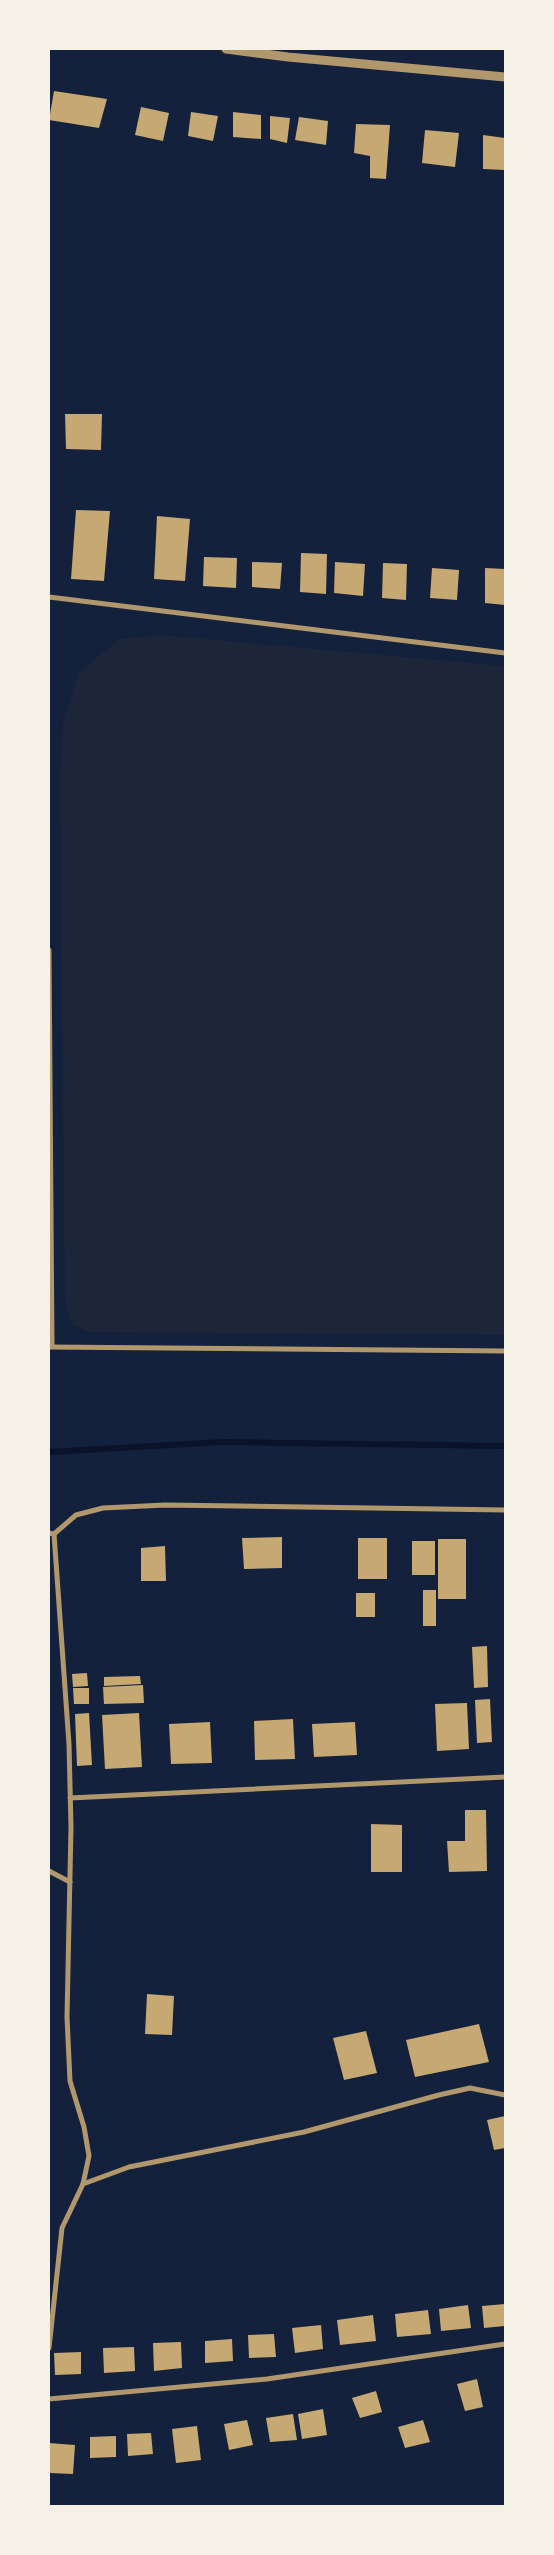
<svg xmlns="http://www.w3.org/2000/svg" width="554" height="2555" font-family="'Sofia Sans Condensed',sans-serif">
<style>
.green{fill:#1d2539}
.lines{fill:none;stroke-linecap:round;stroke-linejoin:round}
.stream{stroke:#0b132b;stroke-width:6}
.building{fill:#c6a872}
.minor{stroke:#b1986c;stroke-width:5}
.tertiary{stroke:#b1986c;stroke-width:9}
</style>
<rect width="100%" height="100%" fill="#14213d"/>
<!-- green -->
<path class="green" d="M161,635L505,666V1335L90,1332L73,1325L65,1305L60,779L63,724L79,673L119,639Z"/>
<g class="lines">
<!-- stream -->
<path class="stream" d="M49,1452L222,1442L505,1446"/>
</g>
<!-- building -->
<g class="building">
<path d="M54,91L107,99L99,128L49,120Z"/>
<path d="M141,107L169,113L163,141L135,135Z"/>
<path d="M191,112L218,116L213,141L188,136Z"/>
<path d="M233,112L261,115V139L233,137Z"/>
<path d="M270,116L290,118L287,143L270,139Z"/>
<path d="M299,117L328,121L326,145L295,140Z"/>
<path d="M356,124L390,125L386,179L370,178V156L354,153Z"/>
<path d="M425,130L459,133L455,167L422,163Z"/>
<path d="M483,135L505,138V170L483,169Z"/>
<path d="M65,414H102L101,450L66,449Z"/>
<path d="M76,510L110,511L104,581L71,579Z"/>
<path d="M157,516L190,519L185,581L154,579Z"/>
<path d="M301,553L327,554L326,594L300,592Z"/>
<path d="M204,557L237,558L236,588L203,586Z"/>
<path d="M252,562L282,563L280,589L252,587Z"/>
<path d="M335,562L365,564L363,596L334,593Z"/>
<path d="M383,563L407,564L406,600L382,598Z"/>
<path d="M432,568L459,570L457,600L430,598Z"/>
<path d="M485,568L505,569V605L485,603Z"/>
<path d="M282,1537V1568L244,1569L242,1538Z"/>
<rect x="358" y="1538" width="29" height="41"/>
<rect x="438" y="1539" width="28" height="60"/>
<rect x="412" y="1541" width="23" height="34"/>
<path d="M165,1546L166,1581H141V1548Z"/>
<rect x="423" y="1590" width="13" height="36"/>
<rect x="356" y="1593" width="19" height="24"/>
<path d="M487,1646L488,1687L474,1688L472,1647Z"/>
<path d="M87,1673L88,1686L73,1687L72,1674Z"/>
<path d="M140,1676L141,1684L104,1686V1677Z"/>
<path d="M143,1685L144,1703L104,1704L103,1687Z"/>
<path d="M73,1688H89V1704H74Z"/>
<path d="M490,1699L492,1742L477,1743L475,1700Z"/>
<path d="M467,1703L469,1749L437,1751L435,1704Z"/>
<path d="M89,1713L92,1765L77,1766L75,1714Z"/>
<path d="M139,1713L142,1767L105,1769L102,1715Z"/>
<path d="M293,1719L295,1759L255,1760L254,1721Z"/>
<path d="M210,1722L212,1763L171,1764L169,1724Z"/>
<path d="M355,1722L357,1755L314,1757L312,1724Z"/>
<path d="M465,1810H486L487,1871L449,1872L447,1841H465Z"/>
<path d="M371,1824L402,1825V1872H371Z"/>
<path d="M147,1994L174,1996L172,2035L145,2034Z"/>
<path d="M479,2024L489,2062L415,2077L406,2040Z"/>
<path d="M366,2031L377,2073L344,2080L333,2038Z"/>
<path d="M505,2116V2148L494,2150L487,2120Z"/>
<path d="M505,2304V2326L484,2328L482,2306Z"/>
<path d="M468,2305L471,2328L441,2331L439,2309Z"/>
<path d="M428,2310L431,2334L397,2337L395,2314Z"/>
<path d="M373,2315L376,2341L340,2345L337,2320Z"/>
<path d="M321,2325L323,2349L295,2353L292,2328Z"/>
<path d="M274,2334L276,2357L249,2358L248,2335Z"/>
<path d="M232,2339L233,2361L205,2363V2341Z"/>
<path d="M181,2342L182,2368L154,2371L153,2343Z"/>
<path d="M134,2347L135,2371L104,2373L103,2348Z"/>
<path d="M81,2352V2374L55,2375L54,2353Z"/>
<path d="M477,2379L483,2407L465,2411L457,2384Z"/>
<path d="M376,2391L382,2412L360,2418L352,2398Z"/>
<path d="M323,2409L327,2435L302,2439L298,2414Z"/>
<path d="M293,2414L297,2440L270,2442L266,2418Z"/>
<path d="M247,2420L253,2445L229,2450L224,2424Z"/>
<path d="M423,2420L430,2442L405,2448L398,2427Z"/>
<path d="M197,2426L201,2460L176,2463L172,2429Z"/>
<path d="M151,2433L153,2454L128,2456L127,2434Z"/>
<path d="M116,2436V2457L90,2458V2437Z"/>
<path d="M49,2443L75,2445L73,2474L49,2473Z"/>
</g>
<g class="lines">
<!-- minor -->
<g class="minor">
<path d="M49,597L505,653"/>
<path d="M49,950L52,1347"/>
<path d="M49,1347L505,1351"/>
<path d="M49,1533L54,1534L76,1515L103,1508L165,1505L505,1510"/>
<path d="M70,1798L505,1777"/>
<path d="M49,1871L70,1882"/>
<path d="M83,2184L129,2167L304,2132L439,2095L470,2088L505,2095"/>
<path d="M49,2348L62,2228L83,2184L89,2156L84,2127L70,2081L67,2017L71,1827L69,1744L54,1534"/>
<path d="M49,2399L267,2379L505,2344"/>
</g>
<!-- tertiary -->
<path class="tertiary" d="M226,49L288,57L505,77"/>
</g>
<!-- border -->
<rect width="554" height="2555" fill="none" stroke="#f6f1e7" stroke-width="100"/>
</svg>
